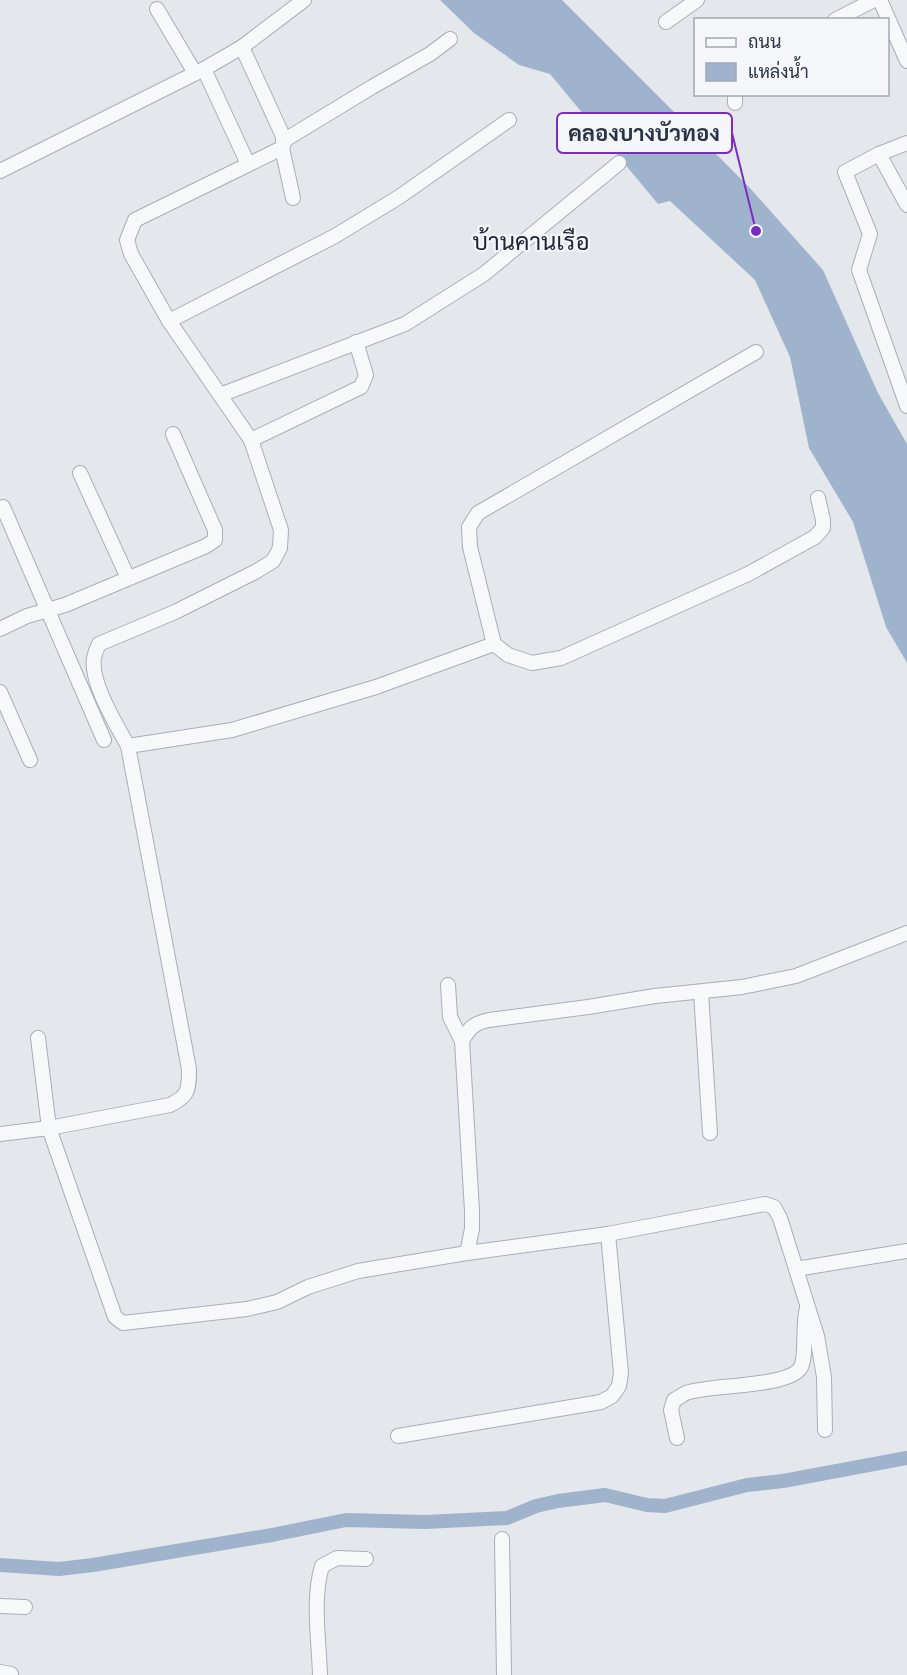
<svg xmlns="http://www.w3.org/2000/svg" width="907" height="1675" font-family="Mulish,Sarabun,sans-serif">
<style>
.water{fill:#9fb4cc}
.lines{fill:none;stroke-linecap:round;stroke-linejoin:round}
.canal{stroke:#9fb4cc;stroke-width:14}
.minor-casing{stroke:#a9aeb7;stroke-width:16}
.minor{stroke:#f7f8fa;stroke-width:14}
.labels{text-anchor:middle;stroke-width:4.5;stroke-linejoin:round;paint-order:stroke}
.quarter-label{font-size:24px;fill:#1d2536;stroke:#f4f6f9}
.leader{fill:none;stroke:#7b2cbf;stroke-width:2}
.callout-dot{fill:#7b2cbf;stroke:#f4f6f9;stroke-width:2}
.callout{fill:#f4f6f9;stroke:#7b2cbf;stroke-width:2}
.callout-label{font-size:22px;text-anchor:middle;font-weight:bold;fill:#2b3445}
</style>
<rect width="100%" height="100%" fill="#e4e7ec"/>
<!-- water -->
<path class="water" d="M440,0H562L749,187L823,270L878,393L907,444V663L886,627L853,522L809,448L790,357L755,280L670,201L658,204L550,74L519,65L474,33Z"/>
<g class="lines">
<!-- canal -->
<path class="canal" d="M0,1565L59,1569L93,1565L272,1535L346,1520L425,1522L507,1518L536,1506L558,1501L605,1495L647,1505L665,1506L747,1485L783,1481L907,1458"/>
<defs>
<g id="minor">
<path d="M880,0L907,61"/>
<path d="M157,9L195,73"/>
<path d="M835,20L874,0"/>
<path d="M666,22L697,0"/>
<path d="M204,69L242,47"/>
<path d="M735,94V103"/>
<path d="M283,141L372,87L430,54L450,39"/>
<path d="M907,143L879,154L845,172L870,234L859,270L907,406"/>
<path d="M282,148L293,198"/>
<path d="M879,154L907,205"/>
<path d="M0,171L204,69L248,164"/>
<path d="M169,321L335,236L399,197L509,120"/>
<path d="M756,352L478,513L469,527L470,547L494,644L508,655L532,663L561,658L748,574L815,537L823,528V520L818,498"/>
<path d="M220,395L405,324L484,274L619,163"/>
<path d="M251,440L361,387L366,375L356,342"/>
<path d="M80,473L128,578"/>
<path d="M3,507L104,740"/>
<path d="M0,629L27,616L65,605L206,546L215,540V530L173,434"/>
<path d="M0,692L30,760"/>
<path d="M128,746L232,730L376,687L494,644"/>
<path d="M448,985L450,1017L462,1041"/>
<path d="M701,992L710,1133"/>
<path d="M38,1038L49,1128L115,1317L123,1323L247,1309L277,1302L308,1287L358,1271L467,1253L608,1234L765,1204L774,1207L780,1218L817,1336L824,1377L825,1430"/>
<path d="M0,1134L49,1128L170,1105C189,1096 189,1089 189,1069L128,746C116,724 90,682 94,658C95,653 97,648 99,644L175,612L255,572L273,561L280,548L281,530L251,440L169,321L131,254L127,240L135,220L282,148L284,143L282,134L242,47L304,0"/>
<path d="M467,1253L472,1229V1211L462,1041C469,1028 474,1023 489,1020L588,1007L655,996L742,987L796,976L907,933"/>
<path d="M796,1269L907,1251"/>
<path d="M398,1436L601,1402L612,1396L619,1386L621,1373L608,1234"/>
<path d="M677,1438L671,1410L674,1400C678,1398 682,1395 686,1393C709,1384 790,1388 801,1367C807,1354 802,1325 807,1308"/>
<path d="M502,1539L504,1675"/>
<path d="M0,1606L25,1607"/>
<path d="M0,1672L11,1674"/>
<path d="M320,1675C319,1640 312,1599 322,1566L337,1558L366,1559"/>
</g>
</defs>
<!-- minor casing -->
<use href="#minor" class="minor-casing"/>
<!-- minor -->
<use href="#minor" class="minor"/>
</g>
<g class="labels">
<!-- quarter labels -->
<g class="quarter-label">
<text x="531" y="250">บ้านคานเรือ</text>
</g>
</g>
<!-- callouts -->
<path class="leader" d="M756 231L732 133"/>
<circle class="callout-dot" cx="756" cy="231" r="6"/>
<rect class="callout" x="557" y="113" width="175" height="40" rx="6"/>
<g class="callout-label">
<text x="644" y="141">คลองบางบัวทอง</text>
</g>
<!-- legend -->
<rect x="694" y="18" width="195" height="78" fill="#f4f6f9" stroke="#a4a8b1" stroke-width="1.5"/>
<rect x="706" y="38" width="30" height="9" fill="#f7f8fa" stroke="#a4a8b1" stroke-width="1.5"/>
<text x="748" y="48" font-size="18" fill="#2b3445">ถนน</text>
<rect x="706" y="63" width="30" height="18" fill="#9fb4cc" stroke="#a4a8b1" stroke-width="1.5"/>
<text x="748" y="78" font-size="18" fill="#2b3445">แหล่งน้ำ</text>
</svg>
